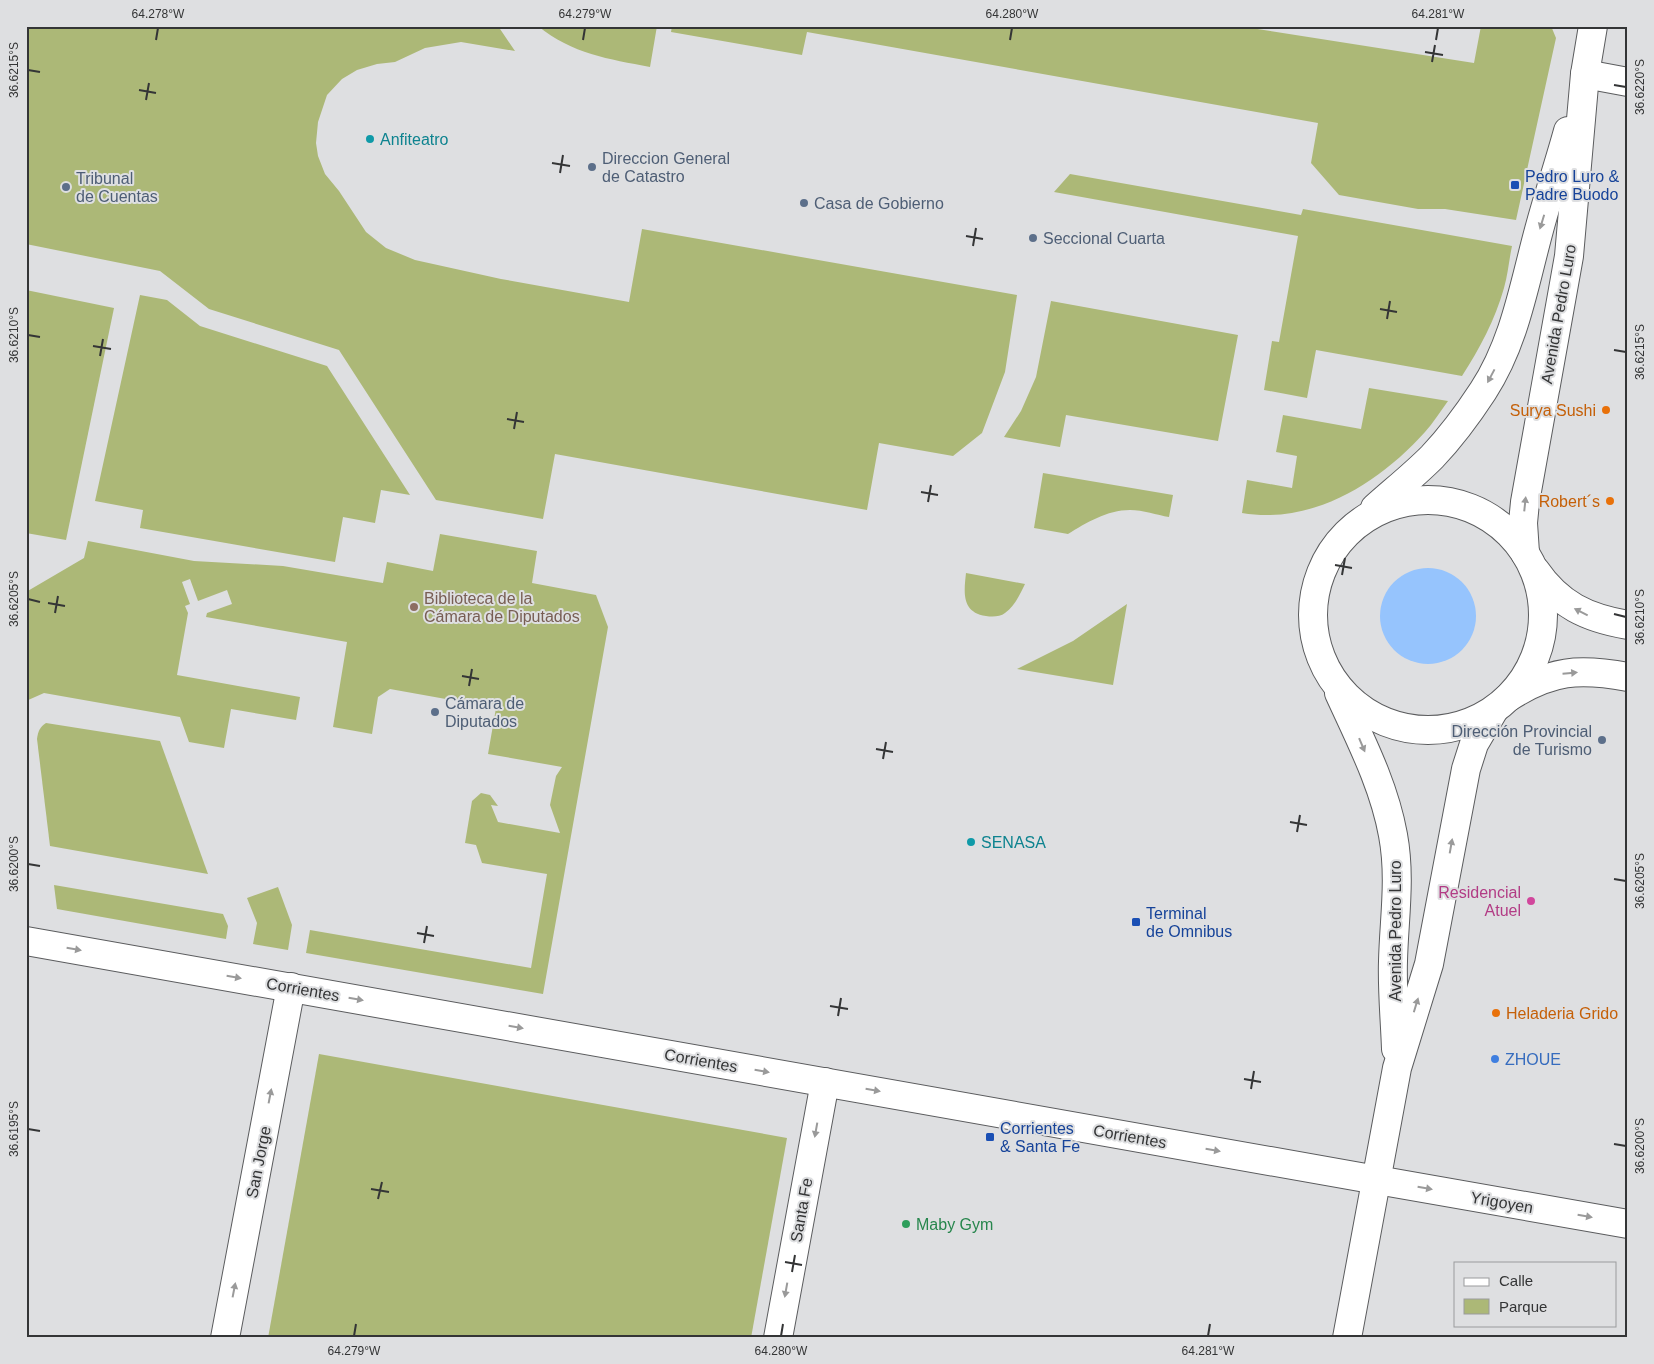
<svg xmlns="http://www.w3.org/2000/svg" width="1654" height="1364" font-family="Arial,sans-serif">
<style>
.green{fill:#acb877}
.water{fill:#96c4fd}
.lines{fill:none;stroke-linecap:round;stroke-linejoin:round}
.minor-casing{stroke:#5b5c5e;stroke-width:30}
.secondary-casing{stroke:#5b5c5e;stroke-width:30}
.primary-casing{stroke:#5b5c5e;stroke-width:30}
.minor{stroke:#fff;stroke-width:28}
.secondary{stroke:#fff;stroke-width:28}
.primary{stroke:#fff;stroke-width:28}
.oneway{fill:#9a9a9a}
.ticks{fill:none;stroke:#343536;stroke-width:2}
.culture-dot{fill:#0f9aa8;stroke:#dedfe1;stroke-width:2}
.service-dot{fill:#5c6f8a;stroke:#dedfe1;stroke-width:2}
.transit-dot{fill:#1a4fb4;stroke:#dedfe1;stroke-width:2}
.food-dot{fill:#e8710a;stroke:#dedfe1;stroke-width:2}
.education-dot{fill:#8d6e63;stroke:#dedfe1;stroke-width:2}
.hotel-dot{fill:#d1479c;stroke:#dedfe1;stroke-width:2}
.shop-dot{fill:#3f7fe0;stroke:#dedfe1;stroke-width:2}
.leisure-dot{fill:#2e9e5b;stroke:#dedfe1;stroke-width:2}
.labels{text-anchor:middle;stroke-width:4;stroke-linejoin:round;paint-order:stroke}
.culture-label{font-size:16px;fill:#0d838f;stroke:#dedfe1;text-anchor:start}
.service-label{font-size:16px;fill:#4e5e75;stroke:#dedfe1;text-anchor:start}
.transit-label{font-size:16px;fill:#164399;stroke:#dedfe1;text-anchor:start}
.street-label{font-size:16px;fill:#343536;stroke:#dedfe1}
.food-label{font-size:16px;fill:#c56008;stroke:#dedfe1;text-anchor:end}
.education-label{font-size:16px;fill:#785e54;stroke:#dedfe1;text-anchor:start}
.hotel-label{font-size:16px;fill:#b23c85;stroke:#dedfe1;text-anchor:end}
.shop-label{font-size:16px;fill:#366cbe;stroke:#dedfe1;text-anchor:start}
.leisure-label{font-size:16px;fill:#27864d;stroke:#dedfe1;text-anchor:start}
.neatline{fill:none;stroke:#343536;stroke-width:2}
.ticks-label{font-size:12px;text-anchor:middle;fill:#343536}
</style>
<rect width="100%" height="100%" fill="#dedfe1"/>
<!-- green -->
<g class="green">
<path d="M26,26H498L515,51L461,42L425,48L395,62L377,64L357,70L342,79L327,95L318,122L316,143L318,156L325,174L339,191L366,232L386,248L415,260L501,279L629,302L642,229L1017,295L1005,372L982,433L953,456L879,443L867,510L555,454L543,519L436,500L339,350L209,309L160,271L26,244Z"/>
<path d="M538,26H657L650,67C609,59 572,54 538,26Z"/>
<path d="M672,26H1238L1474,63L1481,26H1551L1556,38L1516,220L1445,209H1418L1339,195L1311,163L1318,123L807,32L802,55L671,32Z"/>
<path d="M1070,174L1301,215L1303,209L1512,246C1509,260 1508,274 1504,288C1495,320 1480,348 1462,376L1316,350L1307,398L1264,390L1272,341L1279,342L1298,236L1054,192Z"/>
<path d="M26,290L114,308L66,540L26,533Z"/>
<path d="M140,295L167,300L200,326L327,366L410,495L381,490L375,523L343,517L335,562L140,528L143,510L95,501Z"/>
<path d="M1051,301L1238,335L1218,441L1066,415L1060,447L1004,437L1021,411L1036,377Z"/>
<path d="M1369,388L1448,401C1440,412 1433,423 1425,432C1379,483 1313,525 1242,513L1247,480L1292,488L1297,456L1276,452L1283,415L1361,429Z"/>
<path d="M1043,473L1173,495L1169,517C1157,515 1143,510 1130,510C1107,510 1086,523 1068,534L1034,528Z"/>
<path d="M440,534L537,551L532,583L596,595L608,627L543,994L306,953L310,930L531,968L547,874L482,863L476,845L465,843L472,801L481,793L490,795L498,806L491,805L498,822L560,833L550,805L556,776L562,767L488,754L496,708L390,689L378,697L372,734L333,727L347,642L206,617L207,613L232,604L227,590L198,601L190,579L182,582L190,604L185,606L188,613L177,675L300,697L296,720L231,709L224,748L189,742L180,717L44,693L26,701V592L84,558L88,541L194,561L283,566L383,583L387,562L433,571Z"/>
<path d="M966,573L1025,584C1020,594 1015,606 1005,613C1000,617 992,617 986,616C961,612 964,592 966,573Z"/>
<path d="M1127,604L1113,685L1017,669L1073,641Z"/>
<path d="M46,723L160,741L208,874L50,846L37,739C38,731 40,727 46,723Z"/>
<path d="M54,885L223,914L228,926L226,939L57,909Z"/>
<path d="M278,887L292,925L288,950L253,944L257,923L247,898Z"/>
<path d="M319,1054L787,1138L751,1338H268Z"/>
</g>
<!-- water -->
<circle class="water" cx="1428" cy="616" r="48"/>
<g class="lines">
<defs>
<g id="minor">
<path d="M1585,74L1628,82"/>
<path d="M1377,1180L1628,1224"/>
<path d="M225,1338L291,987"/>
<path d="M778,1338L825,1082"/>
</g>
<g id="secondary">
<path d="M1535,570C1559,605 1587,618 1628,625"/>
<path d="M1509,697C1551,670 1579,668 1628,677"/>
</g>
<g id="primary">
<circle cx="1428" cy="615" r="115"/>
<path d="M1375,508C1394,491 1414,475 1432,457C1451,437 1468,414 1483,391C1515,342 1524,285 1539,230C1548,196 1559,164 1568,131"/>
<path d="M1525,553L1523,523L1525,502L1569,256L1585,74L1593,26"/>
<path d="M1339,693C1360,739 1384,785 1393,835C1401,878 1394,919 1393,961C1392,990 1395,1020 1396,1049"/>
<path d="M26,941L1377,1180"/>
<path d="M1347,1338L1397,1068L1429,964L1466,769L1474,744L1494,710"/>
</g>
</defs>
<!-- minor casing -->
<use href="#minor" class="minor-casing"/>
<!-- secondary casing -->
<use href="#secondary" class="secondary-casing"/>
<!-- primary casing -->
<use href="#primary" class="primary-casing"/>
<!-- minor -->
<use href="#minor" class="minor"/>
<!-- secondary -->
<use href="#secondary" class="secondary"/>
<!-- primary -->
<use href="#primary" class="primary"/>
</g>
<!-- one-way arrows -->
<defs><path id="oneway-solid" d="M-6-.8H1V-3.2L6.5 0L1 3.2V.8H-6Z" transform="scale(1.25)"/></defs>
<g class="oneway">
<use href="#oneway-solid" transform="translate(1542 222) rotate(107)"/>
<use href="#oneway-solid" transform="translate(1491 376) rotate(118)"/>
<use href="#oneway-solid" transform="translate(1525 504) rotate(-84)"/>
<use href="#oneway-solid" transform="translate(1581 612) rotate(-153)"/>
<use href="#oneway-solid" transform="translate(1570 673) rotate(-5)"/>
<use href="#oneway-solid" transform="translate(1362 745) rotate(67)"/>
<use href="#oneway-solid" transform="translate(1451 846) rotate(-80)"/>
<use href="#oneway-solid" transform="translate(74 949) rotate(10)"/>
<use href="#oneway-solid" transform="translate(234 977) rotate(10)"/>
<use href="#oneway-solid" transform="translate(356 999) rotate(10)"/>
<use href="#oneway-solid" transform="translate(1416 1005) rotate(-73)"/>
<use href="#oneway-solid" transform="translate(516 1027) rotate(10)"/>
<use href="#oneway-solid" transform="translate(762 1071) rotate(10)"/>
<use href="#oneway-solid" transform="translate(873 1090) rotate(10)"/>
<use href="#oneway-solid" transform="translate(270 1096) rotate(-79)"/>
<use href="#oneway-solid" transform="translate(816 1130) rotate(100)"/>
<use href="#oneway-solid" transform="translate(1213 1150) rotate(10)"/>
<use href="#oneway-solid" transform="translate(1425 1188) rotate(10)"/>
<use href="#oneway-solid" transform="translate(1585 1216) rotate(10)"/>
<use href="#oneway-solid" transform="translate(234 1290) rotate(-79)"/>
<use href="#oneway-solid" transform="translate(786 1290) rotate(100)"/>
</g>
<!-- ticks -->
<path class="ticks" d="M156,40L158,28M583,40L585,28M1010,40L1012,28M1436,40L1438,28M1425,52L1443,55M1432,62L1435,45M28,70L40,72M1614,85L1626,87M139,90L156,93M146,100L149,83M552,163L570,166M560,173L563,155M966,236L983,239M973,246L976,228M1380,309L1397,312M1387,319L1390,301M28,335L40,337M93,346L111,349M1614,350L1626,352M100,356L103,339M507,419L524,422M514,429L517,412M921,492L938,495M928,502L931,485M1335,565L1352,568M1342,575L1345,558M28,599L40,602M48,603L65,606M55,613L58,596M1614,614L1626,617M462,676L479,679M469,686L472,669M876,749L893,752M883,759L886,742M1290,822L1307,825M1297,832L1300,815M28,864L40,866M1614,879L1626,881M417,933L434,936M424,943L427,926M830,1006L848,1009M838,1016L841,998M1244,1079L1261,1082M1251,1089L1254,1071M28,1129L40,1131M1614,1144L1626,1146M371,1189L389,1192M378,1199L382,1182M785,1262L802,1265M792,1272L795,1255M354,1336L356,1324M781,1336L783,1324M1208,1336L1210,1324"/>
<!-- markers -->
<g class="culture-dot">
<circle cx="370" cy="139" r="5"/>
<circle cx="971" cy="842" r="5"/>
</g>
<g class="service-dot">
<circle cx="592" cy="167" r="5"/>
<circle cx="66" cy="187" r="5"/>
<circle cx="804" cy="203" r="5"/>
<circle cx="1033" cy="238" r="5"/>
<circle cx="435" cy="712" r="5"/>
<circle cx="1602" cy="740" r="5"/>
</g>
<g class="transit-dot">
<rect x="1510" y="180" width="10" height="10" rx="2.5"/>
<rect x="1131" y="917" width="10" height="10" rx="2.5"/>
<rect x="985" y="1132" width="10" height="10" rx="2.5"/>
</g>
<g class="food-dot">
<circle cx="1606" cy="410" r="5"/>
<circle cx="1610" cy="501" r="5"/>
<circle cx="1496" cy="1013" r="5"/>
</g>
<circle class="education-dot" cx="414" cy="607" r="5"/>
<circle class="hotel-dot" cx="1531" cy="901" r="5"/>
<circle class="shop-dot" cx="1495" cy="1059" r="5"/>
<circle class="leisure-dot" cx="906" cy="1224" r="5"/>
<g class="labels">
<!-- culture labels -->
<g class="culture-label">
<text x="380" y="145">Anfiteatro</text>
<text x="981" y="848">SENASA</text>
</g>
<!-- service labels -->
<g class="service-label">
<text x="602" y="164">Direccion General<tspan x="602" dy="18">de Catastro</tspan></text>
<text x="76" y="184">Tribunal<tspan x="76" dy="18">de Cuentas</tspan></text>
<text x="814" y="209">Casa de Gobierno</text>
<text x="1043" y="244">Seccional Cuarta</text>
<text x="445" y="709">Cámara de<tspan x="445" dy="18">Diputados</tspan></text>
<text x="1592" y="737" text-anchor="end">Dirección Provincial<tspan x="1592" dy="18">de Turismo</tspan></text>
</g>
<!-- transit labels -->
<g class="transit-label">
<text x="1525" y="182">Pedro Luro &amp;<tspan x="1525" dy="18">Padre Buodo</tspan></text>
<text x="1146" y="919">Terminal<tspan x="1146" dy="18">de Omnibus</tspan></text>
<text x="1000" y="1134">Corrientes<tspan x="1000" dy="18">&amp; Santa Fe</tspan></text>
</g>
<!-- street labels -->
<g class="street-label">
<text transform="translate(1558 314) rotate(-80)" y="6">Avenida Pedro Luro</text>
<text transform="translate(1395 931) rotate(-90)" y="6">Avenida Pedro Luro</text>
<text transform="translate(303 989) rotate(10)" y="6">Corrientes</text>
<text transform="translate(701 1060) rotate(10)" y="6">Corrientes</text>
<text transform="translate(1130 1136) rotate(10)" y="6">Corrientes</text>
<text transform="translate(258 1162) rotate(-79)" y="6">San Jorge</text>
<text transform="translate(1502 1202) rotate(10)" y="6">Yrigoyen</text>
<text transform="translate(801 1210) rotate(-80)" y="6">Santa Fe</text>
</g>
<!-- food labels -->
<g class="food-label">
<text x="1596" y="416">Surya Sushi</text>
<text x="1600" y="507">Robert´s</text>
<text x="1506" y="1019" text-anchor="start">Heladeria Grido</text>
</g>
<!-- education labels -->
<g class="education-label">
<text x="424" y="604">Biblioteca de la<tspan x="424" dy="18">Cámara de Diputados</tspan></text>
</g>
<!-- hotel labels -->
<g class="hotel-label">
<text x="1521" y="898">Residencial<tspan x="1521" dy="18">Atuel</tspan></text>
</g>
<!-- shop labels -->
<g class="shop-label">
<text x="1505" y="1065">ZHOUE</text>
</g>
<!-- leisure labels -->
<g class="leisure-label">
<text x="916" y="1230">Maby Gym</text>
</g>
</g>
<!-- border -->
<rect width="1654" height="1364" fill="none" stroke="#dedfe1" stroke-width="55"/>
<!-- legend -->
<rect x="1454" y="1262" width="162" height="65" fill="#dedfe1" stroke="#9a9b9d"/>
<rect x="1464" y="1278" width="25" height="8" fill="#ffffff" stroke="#9a9b9d"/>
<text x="1499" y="1286" font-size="15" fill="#343536">Calle</text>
<rect x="1464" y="1299" width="25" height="15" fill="#acb877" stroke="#9a9b9d"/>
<text x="1499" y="1312" font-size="15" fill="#343536">Parque</text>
<rect x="28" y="28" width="1598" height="1308" class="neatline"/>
<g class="ticks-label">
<text x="158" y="18">64.278°W</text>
<text x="585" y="18">64.279°W</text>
<text x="1012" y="18">64.280°W</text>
<text x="1438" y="18">64.281°W</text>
<text transform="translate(14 70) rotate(-90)" y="4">36.6215°S</text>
<text transform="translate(1640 87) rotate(-90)" y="4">36.6220°S</text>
<text transform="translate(14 335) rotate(-90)" y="4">36.6210°S</text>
<text transform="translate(1640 352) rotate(-90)" y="4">36.6215°S</text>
<text transform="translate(14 599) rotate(-90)" y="4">36.6205°S</text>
<text transform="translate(1640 617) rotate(-90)" y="4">36.6210°S</text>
<text transform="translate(14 864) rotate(-90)" y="4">36.6200°S</text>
<text transform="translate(1640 881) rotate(-90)" y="4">36.6205°S</text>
<text transform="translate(14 1129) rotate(-90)" y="4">36.6195°S</text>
<text transform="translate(1640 1146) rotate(-90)" y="4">36.6200°S</text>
<text x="354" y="1355">64.279°W</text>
<text x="781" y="1355">64.280°W</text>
<text x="1208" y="1355">64.281°W</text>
</g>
</svg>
